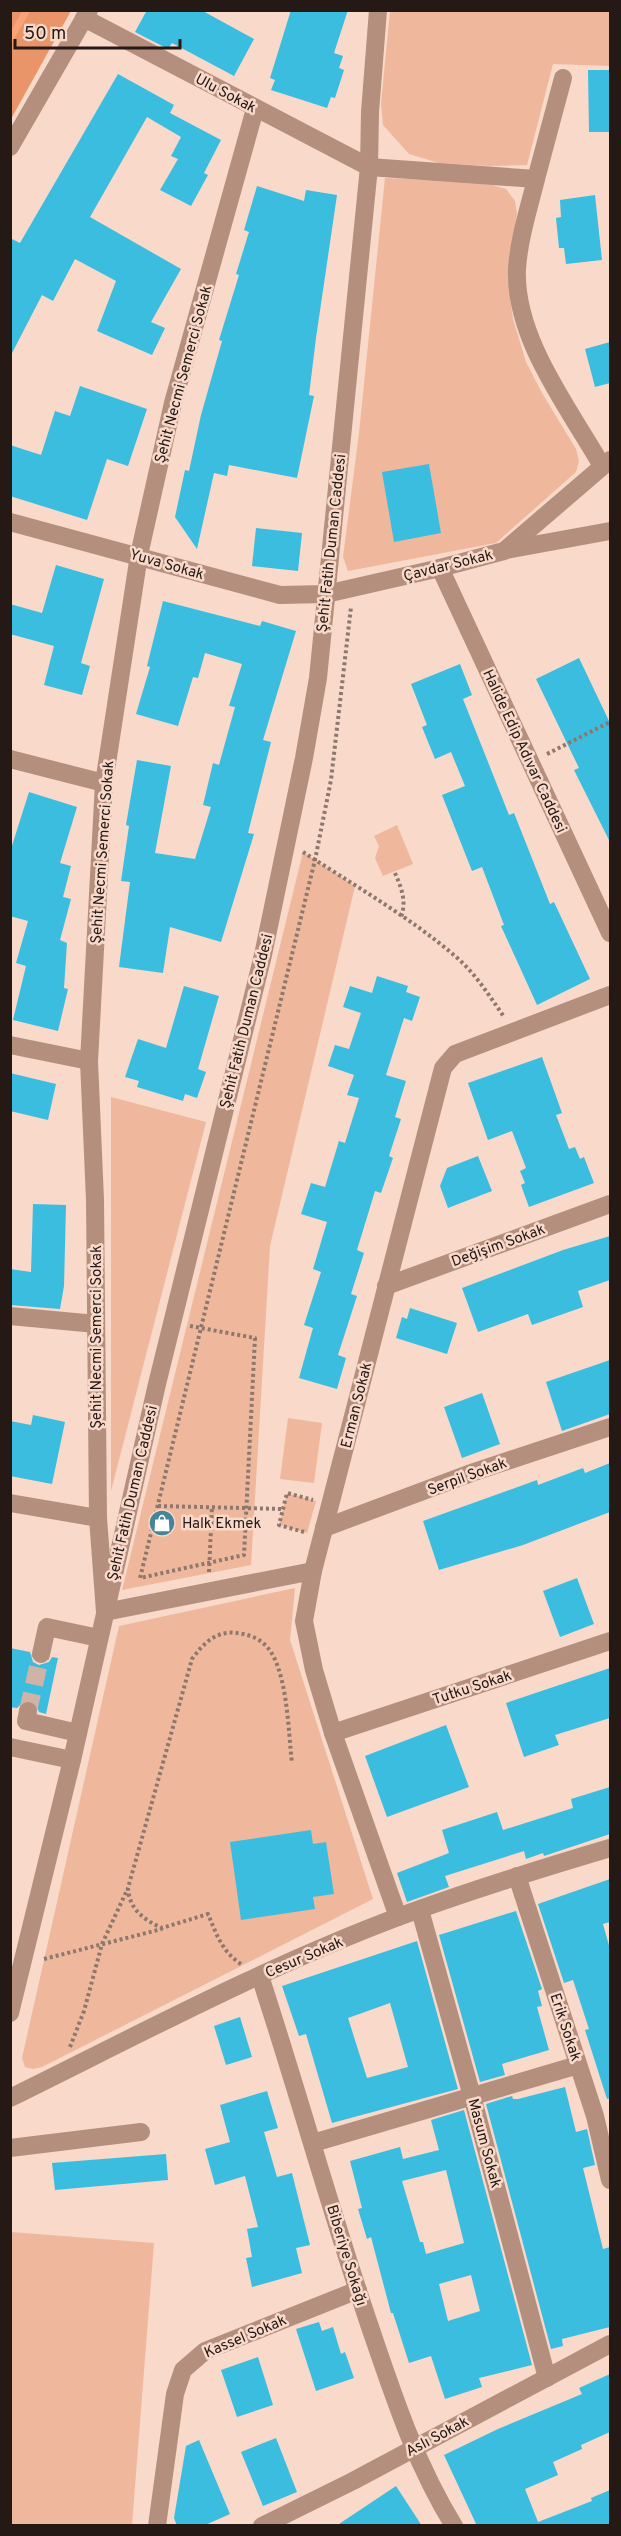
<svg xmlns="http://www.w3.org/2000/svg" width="621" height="2536" font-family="Overpass,sans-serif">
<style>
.green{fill:#efb89c}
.forest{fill:#ea9569}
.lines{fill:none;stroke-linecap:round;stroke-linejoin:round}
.stream{stroke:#f9a376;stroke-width:7}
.building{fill:#3bbddf;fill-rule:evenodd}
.minor-tunnel{stroke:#ceb3a6;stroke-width:18;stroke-dasharray:18 9;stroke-linecap:butt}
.path{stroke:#8d786e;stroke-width:4;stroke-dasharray:3 3;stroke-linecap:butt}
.minor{stroke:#b58f7d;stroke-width:18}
.labels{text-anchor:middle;stroke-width:5;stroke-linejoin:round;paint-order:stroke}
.street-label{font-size:15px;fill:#241914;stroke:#f8d9ca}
.poi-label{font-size:15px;fill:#241914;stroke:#f8d9ca;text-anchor:start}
</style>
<rect width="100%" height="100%" fill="#f8d9ca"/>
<!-- green -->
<g class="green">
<path d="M390,11H610V66L553,64L527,165L490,166L439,163L409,154L383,125L381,103Z"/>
<path d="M385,178L462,181L492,185L506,189L515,201L517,214L513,240L510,298L513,319L526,362L542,393L576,449L579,461L576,472L496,543L348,571L343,557L359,433Z"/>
<path d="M397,825L413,864L383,876L375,858L379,846L374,836Z"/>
<path d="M303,852L355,886L270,1246L251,1565L122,1590Z"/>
<path d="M111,1097L206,1122L111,1491Z"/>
<path d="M288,1418L322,1423L314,1483L280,1479Z"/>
<path d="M287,1493L316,1501L307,1533L279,1525Z"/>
<path d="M295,1588L290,1640L373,1899L42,2067L33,2069L25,2067L22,2058L119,1626Z"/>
<path d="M11,2232L154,2243L132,2525H11Z"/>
</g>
<!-- forest -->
<path class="forest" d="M11,10L71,11L11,119L10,11Z"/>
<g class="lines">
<!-- stream -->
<path class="stream" d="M10,39L27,10"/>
</g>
<!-- building -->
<g class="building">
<path d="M147,10H201L254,39L234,76L172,43L168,49L135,32Z"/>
<path d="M291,10H348L334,53L343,56L339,68L344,70L335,98L331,97L327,108L271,90L275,80L270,78Z"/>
<path d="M588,70H610V132H589Z"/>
<path d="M118,74L174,105L170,113L221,140L204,173L208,175L191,206L160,190L178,159L171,156L181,137L147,117L90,217L181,269L151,322L165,328L152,355L97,331L116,281L75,259L53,301L42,295L10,357V238L20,243Z"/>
<path d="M257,186L304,201L306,190L337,195L316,338L309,395L314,396L297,478L229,465L227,476L214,473L197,549L175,517L185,470L189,471L201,415L222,341L219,340L239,275L236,274L249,232L244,230Z"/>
<path d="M595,195L602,260L566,264L564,248H559L556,218L561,217L560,200Z"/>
<path d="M610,342V383L595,387L585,349Z"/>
<path d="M80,386L147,409L128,466L107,459L87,520L10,496V445L41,455L55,411L70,416Z"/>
<path d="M429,464L441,533L394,542L382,472Z"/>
<path d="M256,528L302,533L298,571L252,566Z"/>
<path d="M56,565L104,579L81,663L90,666L82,695L44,685L54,646L10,634V604L42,613Z"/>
<path d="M163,601L260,626L262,621L296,631L263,740L271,742L248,833L254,834L221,942L170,927L163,973L119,967L130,882L121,881L129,826L126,825L137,760L171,766L155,853L195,859L211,807L203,805L213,763L219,765L235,707L229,706L242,664L205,653L198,678L193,677L178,726L136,714L150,667L147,666Z"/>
<path d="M579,658L610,723V842L574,770L579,768L536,679Z"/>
<path d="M460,664L472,695L463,699L509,815L514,813L550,904L554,902L590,979L537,1005L501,926L504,925L482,867L472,871L442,795L465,786L451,752L435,759L422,727L427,725L411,684Z"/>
<path d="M29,792L77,807L60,863L71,866L63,897L71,899L60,940L67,943L64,988L68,989L58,1031L13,1020L26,966L16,963L28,921L10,916V852Z"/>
<path d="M377,976L408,986L406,992L420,997L412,1021L404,1018L386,1075L406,1081L395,1117L401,1119L389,1156L393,1158L381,1193L375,1191L357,1250L364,1253L351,1294L357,1296L338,1355L346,1358L337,1389L299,1378L313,1328L304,1325L321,1272L313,1269L327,1222L301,1214L311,1183L325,1187L339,1141L345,1143L359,1098L347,1095L354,1075L328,1066L335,1045L349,1049L361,1013L343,1007L350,986L372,993Z"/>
<path d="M184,986L219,996L198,1069L206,1072L197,1098L185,1094L183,1101L137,1087L139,1081L125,1077L138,1039L166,1048Z"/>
<path d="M542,1057L562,1113L556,1115L569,1149L575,1147L580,1159L584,1157L594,1183L529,1207L521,1185L525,1183L520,1171L526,1168L512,1131L488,1140L468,1083Z"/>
<path d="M10,1073L56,1084L48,1120L10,1111Z"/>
<path d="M478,1156L492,1191L448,1208L440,1186L447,1168Z"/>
<path d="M33,1204L66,1205L64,1286L60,1309L10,1305V1269L31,1272Z"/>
<path d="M610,1236V1280L578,1291L583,1307L532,1325L528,1314L478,1332L462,1288L563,1250Z"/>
<path d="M410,1308L457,1323L447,1354L396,1338L402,1317L407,1319Z"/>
<path d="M610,1360V1414L562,1431L546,1382Z"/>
<path d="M482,1393L500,1444L462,1458L444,1407Z"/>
<path d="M33,1415L65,1422L52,1484L10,1476V1421L31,1425Z"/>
<path d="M610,1463V1512L523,1545L439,1570L423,1521L537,1480L538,1485L583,1468L585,1473Z"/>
<path d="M577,1578L594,1624L560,1637L543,1591Z"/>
<path d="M10,1648L30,1652L33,1662L39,1665L49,1662L52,1657L58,1658L46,1714L39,1712L36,1703L31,1700L24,1701L17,1708L10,1707Z"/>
<path d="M610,1668V1718L555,1735L559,1745L524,1757L506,1703Z"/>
<path d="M446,1725L469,1787L387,1817L365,1756Z"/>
<path d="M610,1787V1834L544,1856L543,1853L526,1859L524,1851L445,1876L449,1887L407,1902L397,1873L449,1853L442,1830L497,1812L503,1830L573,1808L571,1799Z"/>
<path d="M311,1830L313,1844L326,1842L334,1894L313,1897L315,1909L241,1920L230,1842Z"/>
<path d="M610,1879V1922L603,1924L610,1949V2098L607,2099L585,2030L589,2029L573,1980L564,1983L538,1904Z"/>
<path d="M516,1911L542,1989L538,1991L542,2006L537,2007L549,2050L502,2064L505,2075L480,2082L439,1935Z"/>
<path d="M417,1941L458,2089L332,2123L306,2034L299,2036L282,1986ZM390,2003L408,2067L367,2078L348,2018Z"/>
<path d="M240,2017L252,2057L226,2065L214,2026Z"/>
<path d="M565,2087L576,2132L587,2129L595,2165L583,2168L603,2249L610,2247V2327L562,2339L563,2346L551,2349L486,2104L512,2096L513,2099H518Z"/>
<path d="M267,2091L278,2128L264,2132L277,2177L292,2173L310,2245L296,2248L302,2273L252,2287L246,2258L252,2257L247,2229L258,2227L245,2176L215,2185L205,2149L230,2142L220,2105Z"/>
<path d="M464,2110L532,2365L479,2378L482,2387L445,2399L431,2356L409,2363L393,2313H391L371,2237L367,2239L358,2209L362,2208L350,2161L400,2147L403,2159L439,2150L431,2120ZM446,2170L464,2243L426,2254L423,2242H420L402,2181ZM471,2275L480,2311L448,2321L439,2284Z"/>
<path d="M166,2154L168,2180L55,2190L52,2163Z"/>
<path d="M319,2322L322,2331L333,2327L341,2354L345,2352L354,2378L316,2391L296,2329Z"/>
<path d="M258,2357L273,2405L237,2417L221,2370Z"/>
<path d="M610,2374V2432L581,2445L582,2449L553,2462L558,2475L525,2489L538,2522L592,2501L591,2498L610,2490V2526H477L444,2455L498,2429L582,2394L579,2388Z"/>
<path d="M276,2438L297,2492L263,2506L241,2452Z"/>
<path d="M199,2440L230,2514L203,2526H177L174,2518L186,2446Z"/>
<path d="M396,2486L422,2526H336Z"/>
</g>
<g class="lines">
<!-- minor-tunnel -->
<path class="minor-tunnel" d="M28,1711L41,1654"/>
<!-- path -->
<g class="path">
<path d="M547,754L610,722"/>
<path d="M303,852C352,884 411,918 455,956C475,973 489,995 504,1017"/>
<path d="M395,873C401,887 407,901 401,917"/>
<path d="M190,1326L255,1338L244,1555L140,1578L315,860L331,780L351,607"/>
<path d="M158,1506L283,1509"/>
<path d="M304,1532L279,1525L287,1493L313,1500"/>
<path d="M209,1572L212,1507"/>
<path d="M44,1959L162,1929"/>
<path d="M241,1964C222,1952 216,1933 208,1914L162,1928C144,1920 129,1909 128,1888L192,1659C203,1644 216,1630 237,1633C246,1634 256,1637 263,1643C288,1663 288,1732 292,1763"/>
<path d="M70,2047L84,2011L102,1944L128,1888"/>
</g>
<!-- minor -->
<g class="minor">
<path d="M84,18L369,167L536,179C529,208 519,238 517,269C514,338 569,408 602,466"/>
<path d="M255,109L173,403L139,555L104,783L89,1061L95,1200L98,1518L105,1612L313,1571"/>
<path d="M10,147L89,10"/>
<path d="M536,179L563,78"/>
<path d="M10,522L280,595L326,594L440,568L504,551L610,460"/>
<path d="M506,550L610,531"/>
<path d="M440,568L610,933"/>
<path d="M10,759L104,783"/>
<path d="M10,1045L89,1061"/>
<path d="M386,1286L610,1204"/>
<path d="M10,1316L96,1324"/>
<path d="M10,1503L98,1518"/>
<path d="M324,1528L474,1472L610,1427"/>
<path d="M41,1654L47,1627L99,1638"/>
<path d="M28,1711L26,1721L78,1733"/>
<path d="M333,1733L610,1641"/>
<path d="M10,1747L72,1760"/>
<path d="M517,1876L595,2116L610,2180"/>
<path d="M420,1910L472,2096L547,2378"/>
<path d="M398,1917L333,1733L314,1670L304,1621L313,1571L443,1068L455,1054L610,995"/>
<path d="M260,1976C298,2092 330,2209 369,2324C393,2394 415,2463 454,2526"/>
<path d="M10,2013L72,1760L157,1384L263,955L304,758L318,678L349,367L369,167L370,112L378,10"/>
<path d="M10,2098C138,2035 265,1967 398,1917C468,1891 539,1869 610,1848"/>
<path d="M313,2143L578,2065"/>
<path d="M10,2148L141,2132"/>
<path d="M157,2526L175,2394L183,2370L205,2351L358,2290"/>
<path d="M262,2526L353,2481L610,2344"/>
</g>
</g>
<!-- icons -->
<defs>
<symbol id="shop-disc" viewBox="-11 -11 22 22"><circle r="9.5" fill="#448598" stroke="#f8d9ca"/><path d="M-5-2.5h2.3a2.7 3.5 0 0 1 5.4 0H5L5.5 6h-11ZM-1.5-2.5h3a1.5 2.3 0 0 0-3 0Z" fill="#fff"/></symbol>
</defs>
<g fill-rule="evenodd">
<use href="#shop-disc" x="147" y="1508" width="30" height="30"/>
</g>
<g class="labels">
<!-- street labels -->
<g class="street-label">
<text transform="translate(226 93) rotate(28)" y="5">Ulu Sokak</text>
<text transform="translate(183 374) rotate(-75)" y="5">Şehit Necmi Semerci Sokak</text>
<text transform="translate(331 543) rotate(-84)" y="5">Şehit Fatih Duman Caddesi</text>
<text transform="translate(167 564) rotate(16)" y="5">Yuva Sokak</text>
<text transform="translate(448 565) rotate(-14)" y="5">Çavdar Sokak</text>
<text transform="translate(525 751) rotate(65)" y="5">Halide Edip Adıvar Caddesi</text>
<text transform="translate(102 852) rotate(-86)" y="5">Şehit Necmi Semerci Sokak</text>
<text transform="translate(246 1021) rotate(-76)" y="5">Şehit Fatih Duman Caddesi</text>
<text transform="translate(498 1245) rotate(-20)" y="5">Değişim Sokak</text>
<text transform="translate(96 1337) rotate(-90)" y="5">Şehit Necmi Semerci Sokak</text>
<text transform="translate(356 1405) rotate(-76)" y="5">Erman Sokak</text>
<text transform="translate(467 1476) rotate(-20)" y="5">Serpil Sokak</text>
<text transform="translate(132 1493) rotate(-77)" y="5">Şehit Fatih Duman Caddesi</text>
<text transform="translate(472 1687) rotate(-18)" y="5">Tutku Sokak</text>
<text transform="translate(304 1957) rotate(-23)" y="5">Cesur Sokak</text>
<text transform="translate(566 2027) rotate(72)" y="5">Erik Sokak</text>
<text transform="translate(485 2143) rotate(75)" y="5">Masum Sokak</text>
<text transform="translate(347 2255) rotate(73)" y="5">Biberiye Sokağı</text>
<text transform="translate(245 2336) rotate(-23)" y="5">Kassel Sokak</text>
<text transform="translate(437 2436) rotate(-28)" y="5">Aslı Sokak</text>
</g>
<!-- poi labels -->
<g class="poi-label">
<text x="182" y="1528">Halk Ekmek</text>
</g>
</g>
<!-- border -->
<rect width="621" height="2536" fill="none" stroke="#241914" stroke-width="24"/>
<!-- scale -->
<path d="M15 39v9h165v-9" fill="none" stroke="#241914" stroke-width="3"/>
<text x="24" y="39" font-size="18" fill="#241914" stroke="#f8d9ca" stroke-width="4.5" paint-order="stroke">50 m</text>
</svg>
